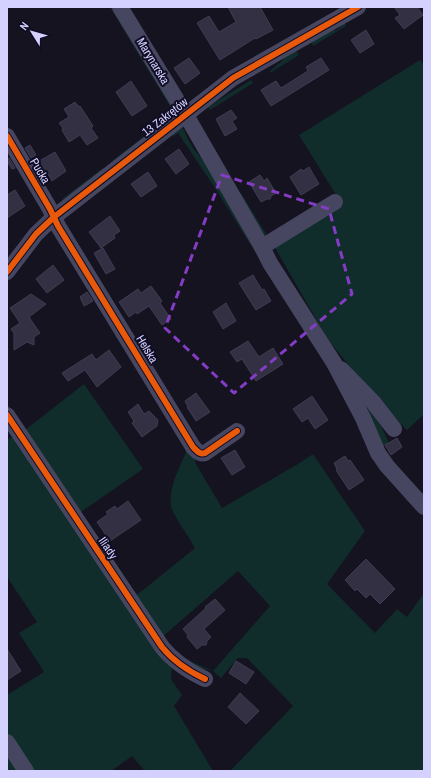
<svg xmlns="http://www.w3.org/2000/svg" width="431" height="778" font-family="'Archivo Narrow',sans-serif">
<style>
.green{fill:#102c2b}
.building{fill:#323042;stroke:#403c54}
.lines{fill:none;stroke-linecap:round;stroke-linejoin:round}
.minor{stroke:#464661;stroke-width:16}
.cycleway-casing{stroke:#100d25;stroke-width:8}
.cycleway{stroke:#e8590c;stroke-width:6}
.marked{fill:none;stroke:#843cc5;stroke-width:3;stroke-dasharray:8 5;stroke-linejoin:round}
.labels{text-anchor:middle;stroke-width:4;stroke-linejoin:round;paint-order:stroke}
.street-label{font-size:12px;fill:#d4d1ff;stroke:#100d25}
</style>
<rect width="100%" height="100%" fill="#14131f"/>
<!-- green -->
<g class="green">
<path d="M110,7H113L177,114L115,164L112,161L174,113Z"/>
<path d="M344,22L346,26L313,46L311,41L334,28L335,31L341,27L340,25Z"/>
<path d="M296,50L299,55L270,73V71L283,60V57Z"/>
<path d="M420,60L424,65V414L407,430L375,398L327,338L274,246L341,203L299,135Z"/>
<path d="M251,80L253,83L210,110L208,107Z"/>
<path d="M182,126L186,135L193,148L208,166L262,263L217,191L178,133L173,137L172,133Z"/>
<path d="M103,168L104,172L68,201L62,199Z"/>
<path d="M241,193L268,237V238L264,234L237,195Z"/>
<path d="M84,384L143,469L78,514L7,410V404L25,430Z"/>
<path d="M354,386C370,404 379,420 389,443L379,448Z"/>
<path d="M7,422L172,667L171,679L182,695L174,706L213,771H145L132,756L111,771H31L7,735V695L44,672L19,633L37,622L7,577V440L12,437L7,430Z"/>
<path d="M187,450L195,459L196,464L222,508L298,464L313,454L365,531L327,584L375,633L397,609L407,617L424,593V771H230L293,706L247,658H238L221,678L213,671L192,666L178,653L190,661L213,671L270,606L238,571L160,639L133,598L195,548C191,540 172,513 171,507C168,487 180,467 187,450Z"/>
<path d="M7,747L23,771H7Z"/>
</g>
<!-- building -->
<g class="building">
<path d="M228,7H260L273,30L256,39L255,38L220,60L197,23L209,16L219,32L236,22Z"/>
<path d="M394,7H417L423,15L404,29L395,18L400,15Z"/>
<path d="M366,30L374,44L360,53L351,40Z"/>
<path d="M189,58L200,73L185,84L174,68Z"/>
<path d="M321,58L329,70L271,106L261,90L276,81L281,88L308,71L306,67Z"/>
<path d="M131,81L147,106L132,116L116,92Z"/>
<path d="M75,102L79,107L80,106L93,126L91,128L98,138L87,145L80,135L69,142L62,130L63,128L59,123L69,117L64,109Z"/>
<path d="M231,110L237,118L232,121L237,129L225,136L216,119Z"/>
<path d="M30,145L36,155L31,158L25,148Z"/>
<path d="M179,149L189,164L176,174L165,159Z"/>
<path d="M55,152L66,171L52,181L47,172L41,176L34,164Z"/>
<path d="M9,158L15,168L12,169L7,161Z"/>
<path d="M309,167L319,184L301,195L290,177L301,169L303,171Z"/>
<path d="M148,172L157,186L141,197L131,184Z"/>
<path d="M260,175L264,181L267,178L276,193L271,196L270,199H267L261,202L249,182Z"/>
<path d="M15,190L25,206L7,218V195Z"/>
<path d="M110,216L120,231L114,235L115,238L101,248L89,232Z"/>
<path d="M103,248L115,269L106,274L94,253Z"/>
<path d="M53,265L64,280L47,293L36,279Z"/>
<path d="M253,275L262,290L264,289L271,301L256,310L239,283Z"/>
<path d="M151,286L162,301L160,303L171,319L162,325L149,306L137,314L136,312L129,317L119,302L138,289L141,293Z"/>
<path d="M87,292L93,301L84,306L80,297Z"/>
<path d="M31,294L46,304L29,317L40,333L34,337V345L27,342L14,350V333L11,329L20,323L10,308Z"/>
<path d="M226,303L236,321L223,329L213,312Z"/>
<path d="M248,341L259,357L273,348L283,364L256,381L242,359L237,362L230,352Z"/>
<path d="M109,350L121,367L97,387L85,370L68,381L62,373L92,354L96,360Z"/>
<path d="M196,393L210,412L196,421L187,407H188L185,401Z"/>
<path d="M312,396L328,420L315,429L308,418L302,422L293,409Z"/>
<path d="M138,404L144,414L149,411L158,420L157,426L142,437L132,423L134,421L128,412Z"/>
<path d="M397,438L402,447L391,455L385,445Z"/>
<path d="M235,450L245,467L232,475L221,458Z"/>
<path d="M345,456L348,461L350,460L364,480L349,490L336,470L337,469L334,463Z"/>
<path d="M128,501L141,520L110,541L97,522L108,514L106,512L115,506L117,509Z"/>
<path d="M366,559L395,589L380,604L370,594L366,598L357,589L355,591L345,580Z"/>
<path d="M215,599L225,610L204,629L211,637L207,641L206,645H202L197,649L187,637L188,635L183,629L206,608L205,607Z"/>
<path d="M7,649L21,671L7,680Z"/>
<path d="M236,661L254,672L246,684L229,673Z"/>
<path d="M240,693L259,711L246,724L228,707Z"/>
</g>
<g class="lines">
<!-- minor -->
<g class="minor">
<path d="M120,7L186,115L262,247L270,263L334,363L363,418L378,453L387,466L424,507"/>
<path d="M7,136L50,209L58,226L193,447C197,451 200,455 205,453L237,431"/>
<path d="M262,247L335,202"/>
<path d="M7,272L36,234L54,217L233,78L358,7"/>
<path d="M341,369L373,402L394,429"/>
<path d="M7,415L162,647C174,662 188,671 205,679"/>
<path d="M7,742L26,771"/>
</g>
<defs>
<g id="cycleway">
<path d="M7,136L50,209L58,226L193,447C197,451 200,455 205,453L237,431"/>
<path d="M7,272L36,234L54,217L233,78L358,7"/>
<path d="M7,415L162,647C174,662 188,671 205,679"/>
</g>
</defs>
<!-- cycleway casing -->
<use href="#cycleway" class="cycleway-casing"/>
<!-- cycleway -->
<use href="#cycleway" class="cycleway"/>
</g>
<!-- marked area -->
<path class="marked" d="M222,175L329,209L352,294L234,393L165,328Z"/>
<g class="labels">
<!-- street labels -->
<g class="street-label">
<text transform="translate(153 61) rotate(59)" y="4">Marynarska</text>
<text transform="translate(165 117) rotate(-38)" y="4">13 Zakrętów</text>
<text transform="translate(40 171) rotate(59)" y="4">Pucka</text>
<text transform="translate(147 349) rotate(59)" y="4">Helska</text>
<text transform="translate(108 548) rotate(56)" y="4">Iliady</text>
</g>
</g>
<!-- border -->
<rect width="431" height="778" fill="none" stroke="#d4d1ff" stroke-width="16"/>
<!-- north arrow -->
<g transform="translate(32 32) rotate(307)" stroke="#100d25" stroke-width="3" paint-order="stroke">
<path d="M0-3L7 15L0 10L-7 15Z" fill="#d4d1ff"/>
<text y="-6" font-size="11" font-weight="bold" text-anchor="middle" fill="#d4d1ff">N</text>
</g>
</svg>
